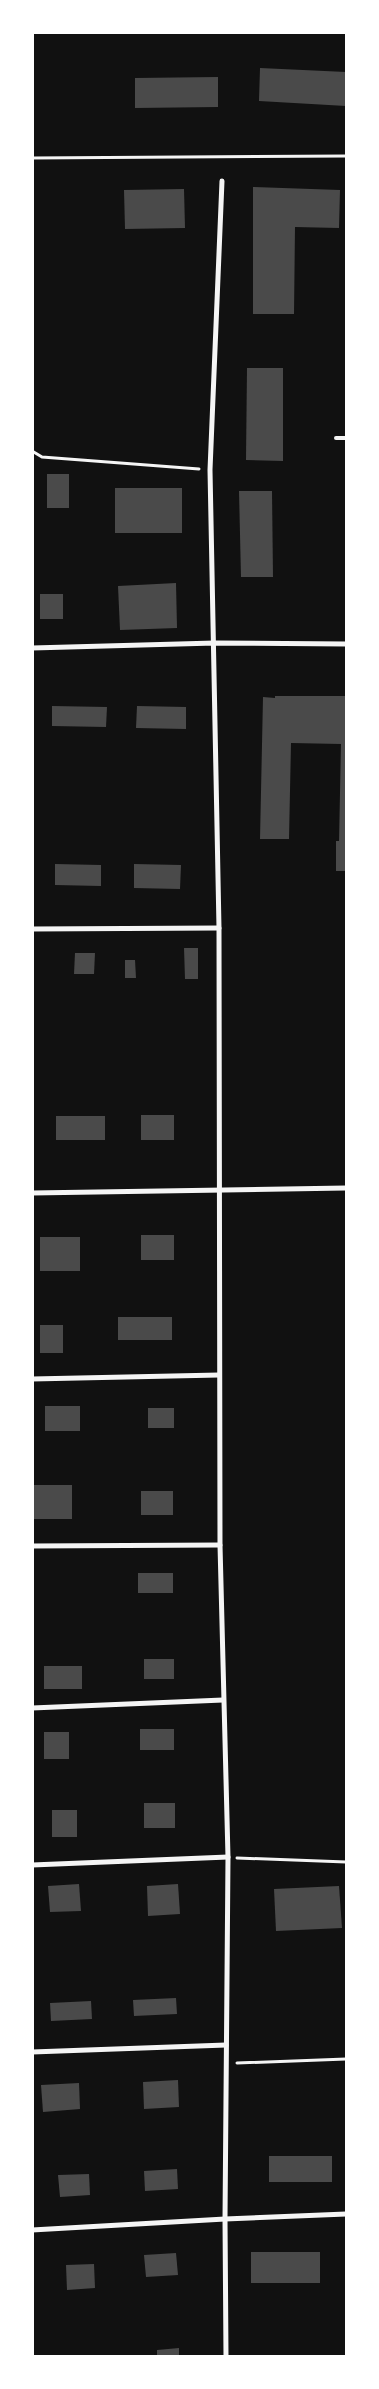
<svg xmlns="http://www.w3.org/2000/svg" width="379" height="2389" font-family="'Fira Sans',sans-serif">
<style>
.building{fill:#4a4a4a}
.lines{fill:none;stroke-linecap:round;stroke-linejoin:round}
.path{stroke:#f5f5f5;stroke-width:3}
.service{stroke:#f5f5f5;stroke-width:4}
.minor{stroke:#f5f5f5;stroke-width:5}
</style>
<rect width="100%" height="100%" fill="#111"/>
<!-- building -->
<g class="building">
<path d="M260,68L346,72V106L259,101Z"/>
<path d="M218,77V107L135,108V78Z"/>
<path d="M253,187L340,190L339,228L295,227L294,314H253Z"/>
<path d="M184,189L185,228L125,229L124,190Z"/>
<path d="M247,368H283V461L246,460Z"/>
<rect x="47" y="474" width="22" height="34"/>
<rect x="115" y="488" width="67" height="45"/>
<path d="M239,491H272L273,577H241Z"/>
<path d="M176,583L177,628L120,630L118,586Z"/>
<rect x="40" y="594" width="23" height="25"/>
<path d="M275,696H346V871H336V841H339L341,744L291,743L289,839H260L263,697L275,698Z"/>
<path d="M52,706L107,707L106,727L52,726Z"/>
<path d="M137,706L186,707V729L136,728Z"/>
<path d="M55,864L101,865V886L55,885Z"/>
<path d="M134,864L181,865L180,889L134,888Z"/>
<path d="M184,948H198V979H185Z"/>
<path d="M75,953H95L94,974H74Z"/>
<path d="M125,960H135L136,978H125Z"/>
<rect x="141" y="1115" width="33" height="25"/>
<rect x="56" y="1116" width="49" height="24"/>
<rect x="141" y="1235" width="33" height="25"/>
<rect x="40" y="1237" width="40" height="34"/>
<rect x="118" y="1317" width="54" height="23"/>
<rect x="40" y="1325" width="23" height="28"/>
<rect x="45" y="1406" width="35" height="25"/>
<rect x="148" y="1408" width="26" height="20"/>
<rect x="34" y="1485" width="38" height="34"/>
<rect x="141" y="1491" width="32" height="24"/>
<rect x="138" y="1573" width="35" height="20"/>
<rect x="144" y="1659" width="30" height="20"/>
<rect x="44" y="1666" width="38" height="23"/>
<rect x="140" y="1729" width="34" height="21"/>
<rect x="44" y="1732" width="25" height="27"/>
<rect x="144" y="1803" width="31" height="25"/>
<rect x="52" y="1810" width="25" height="27"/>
<path d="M79,1884L81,1911L50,1912L48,1886Z"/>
<path d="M178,1884L180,1914L148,1916L147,1886Z"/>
<path d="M339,1886L342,1928L276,1931L274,1889Z"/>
<path d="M176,1998L177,2014L134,2016L133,2000Z"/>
<path d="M91,2001L92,2019L51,2021L50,2003Z"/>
<path d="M178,2080L179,2107L144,2109L143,2082Z"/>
<path d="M79,2083L80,2109L43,2112L41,2085Z"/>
<rect x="269" y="2156" width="63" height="26"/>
<path d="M177,2169L178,2189L145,2191L144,2171Z"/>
<path d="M89,2174L90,2195L60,2197L58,2175Z"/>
<rect x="251" y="2252" width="69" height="31"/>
<path d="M176,2253L178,2275L146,2277L144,2255Z"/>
<path d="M94,2264L95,2288L67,2290L66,2265Z"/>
<path d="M179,2348V2356H157V2350Z"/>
</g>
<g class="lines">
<!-- path -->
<g class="path">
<path d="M32,158L346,156"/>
<path d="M32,451L42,457L199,469"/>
<path d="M237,1858L346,1862"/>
<path d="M237,2063L346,2059"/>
</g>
<!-- service -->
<path class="service" d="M336,438H346"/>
<!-- minor -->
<g class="minor">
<path d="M222,181L210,470L219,928L220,1545L228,1857L225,2219L226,2356"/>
<path d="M32,648L215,643L346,644"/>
<path d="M32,929L219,928"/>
<path d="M32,1193L346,1188"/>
<path d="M32,1379L219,1375"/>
<path d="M32,1546L220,1545"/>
<path d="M32,1708L223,1700"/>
<path d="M32,1865L228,1857"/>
<path d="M32,2052L226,2045"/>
<path d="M32,2230L225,2219L346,2214"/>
</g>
</g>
<!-- border -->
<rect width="379" height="2389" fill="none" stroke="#ffffff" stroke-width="68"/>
</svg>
